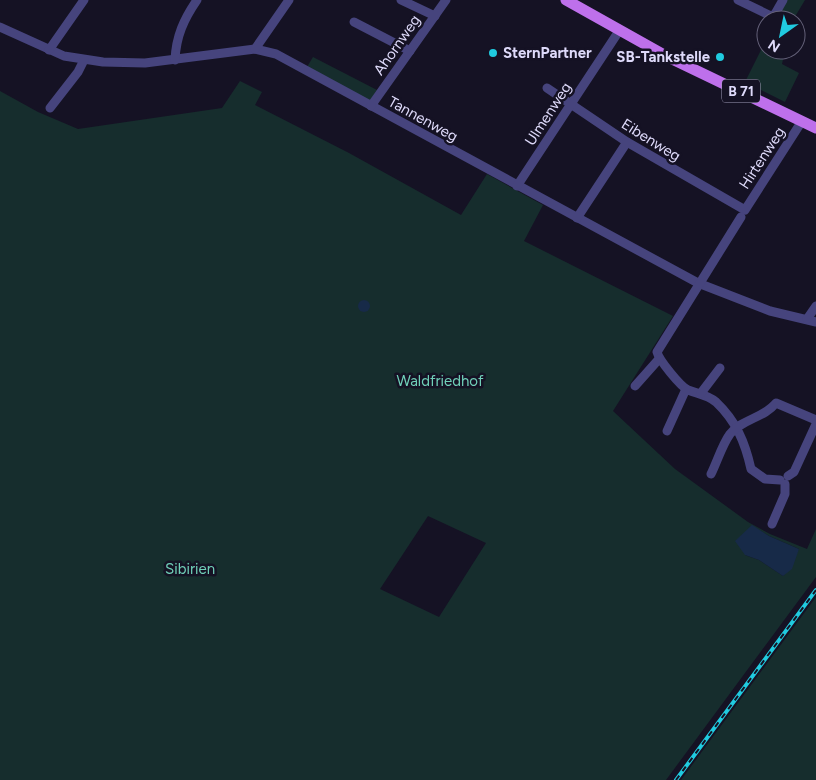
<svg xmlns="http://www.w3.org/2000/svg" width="816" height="780" font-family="Figtree,sans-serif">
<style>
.green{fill:#162d2d;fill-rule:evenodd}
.water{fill:#172a48}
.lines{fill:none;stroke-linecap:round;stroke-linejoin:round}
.minor{stroke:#46447d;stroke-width:9}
.major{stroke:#be70eb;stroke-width:11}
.rail-casing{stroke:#20cbe0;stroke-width:4}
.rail{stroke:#151224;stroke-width:2;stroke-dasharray:5.5;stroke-linecap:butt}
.poi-dot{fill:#20cbe0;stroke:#151224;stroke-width:2}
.labels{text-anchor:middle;stroke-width:5;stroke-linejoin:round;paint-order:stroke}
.shield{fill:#151224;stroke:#a29eba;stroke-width:1}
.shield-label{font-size:14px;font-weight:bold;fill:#dedafa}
.street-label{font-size:15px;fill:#dedafa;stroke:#151224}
.poi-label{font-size:15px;font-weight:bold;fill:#dedafa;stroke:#151224;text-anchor:start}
.park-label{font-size:15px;fill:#70d0b9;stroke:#151224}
</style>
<rect width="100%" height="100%" fill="#151224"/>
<!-- green -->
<g class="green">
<path d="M786,0H805L793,20H776Z"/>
<path d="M766,40V50H785L782,64L799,73L785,102L745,82Z"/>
<path d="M313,57L377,90L370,101L307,67Z"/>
<path d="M240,81L262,92L255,105L349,153L461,215L487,174L543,205L524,241L673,316L613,411L675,469L748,522L770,534L807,549L816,529V577L666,780H0V91L38,112L78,129L222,108ZM428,516L486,543L439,617L380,589ZM752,526L769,536L799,549L783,576L759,560L745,555Z"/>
<path d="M816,597V780H681Z"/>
</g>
<!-- water -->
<g class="water">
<circle cx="364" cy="306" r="6"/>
<path d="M752,525L769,536L799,549L792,569L783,576L759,560L745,555L735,541Z"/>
</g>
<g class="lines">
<!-- minor -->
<g class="minor">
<path d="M401,0L435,16"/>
<path d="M738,0L771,16L775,14L783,0"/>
<path d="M354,22L410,51"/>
<path d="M0,27L64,56L103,62L145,63L255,49L276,54L698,283L770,311L816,322"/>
<path d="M255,49L289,0"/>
<path d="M49,50L84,0"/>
<path d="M175,60C176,36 184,19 197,0"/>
<path d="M547,88L627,142L745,210L802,121"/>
<path d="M371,106L446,0"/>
<path d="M50,108L78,72L84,60"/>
<path d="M517,186L619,31"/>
<path d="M741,217L657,352C659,360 680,386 688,390C698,394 708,395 716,402C736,421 745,442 751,469L765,479L780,480"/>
<path d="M577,218L627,142"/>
<path d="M807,319L816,306"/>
<path d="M635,386L659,359"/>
<path d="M701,393L720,368"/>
<path d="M667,431L686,389"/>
<path d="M711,474C717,462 722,445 730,434C742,419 764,418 776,403L816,420"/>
<path d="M788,476L794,472L816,424"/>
<path d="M772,524L785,494V484"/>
</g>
<!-- major -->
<path class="major" d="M566,0L666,56L816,128"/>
<defs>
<path id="rail" d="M676,780L816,590"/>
</defs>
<!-- rail casing -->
<use href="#rail" class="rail-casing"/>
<!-- rail -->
<use href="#rail" class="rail"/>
</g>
<!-- markers -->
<g class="poi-dot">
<circle cx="493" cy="53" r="5"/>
<circle cx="720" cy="57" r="5"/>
</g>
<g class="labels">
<!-- shield labels -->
<rect class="shield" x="722" y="79.5" width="38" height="23" rx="4"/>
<g class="shield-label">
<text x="741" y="96">B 71</text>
</g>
<!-- street labels -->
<g class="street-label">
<text transform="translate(397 45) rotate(-55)" y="5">Ahornweg</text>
<text transform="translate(548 114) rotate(-57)" y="5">Ulmenweg</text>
<text transform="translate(423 119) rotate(29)" y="5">Tannenweg</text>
<text transform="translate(651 140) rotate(32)" y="5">Eibenweg</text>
<text transform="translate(762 158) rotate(-57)" y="5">Hirtenweg</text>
</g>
<!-- poi labels -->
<g class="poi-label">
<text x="503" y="58">SternPartner</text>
<text x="710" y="62" text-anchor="end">SB-Tankstelle</text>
</g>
<!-- park labels -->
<g class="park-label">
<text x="440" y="386">Waldfriedhof</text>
<text x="190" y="574">Sibirien</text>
</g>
</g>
<!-- north arrow -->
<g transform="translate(781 35) rotate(213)"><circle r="24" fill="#151224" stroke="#65627a"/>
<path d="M0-4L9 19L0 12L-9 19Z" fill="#20cbe0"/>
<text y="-8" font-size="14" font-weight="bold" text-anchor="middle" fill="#dedafa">N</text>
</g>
</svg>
